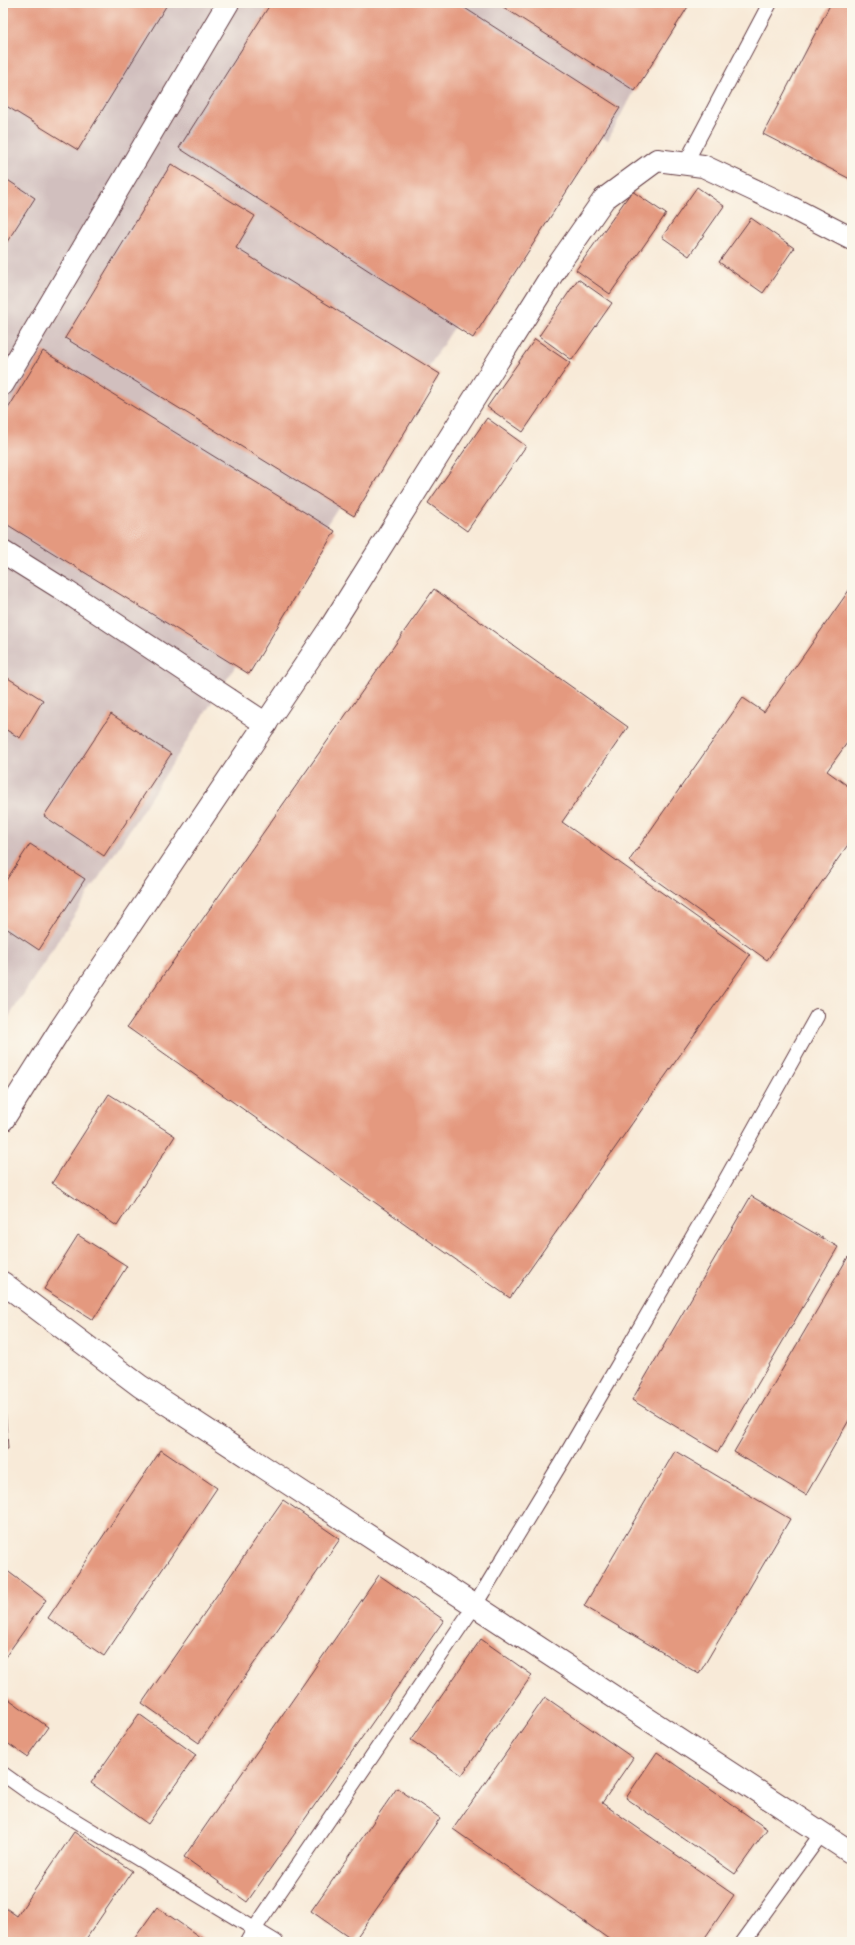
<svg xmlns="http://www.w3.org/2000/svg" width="855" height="1945" font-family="Cardo,serif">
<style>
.industrial{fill:#d1bfbe}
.building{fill:#e4997f}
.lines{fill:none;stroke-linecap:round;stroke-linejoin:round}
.lane-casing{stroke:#643d45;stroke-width:16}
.street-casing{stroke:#643d45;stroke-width:24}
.lane{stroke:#fff;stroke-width:14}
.street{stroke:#fff;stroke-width:22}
</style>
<rect width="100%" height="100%" fill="#fbf7ec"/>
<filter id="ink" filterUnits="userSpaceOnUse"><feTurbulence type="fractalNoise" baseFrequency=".025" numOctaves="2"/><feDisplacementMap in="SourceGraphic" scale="8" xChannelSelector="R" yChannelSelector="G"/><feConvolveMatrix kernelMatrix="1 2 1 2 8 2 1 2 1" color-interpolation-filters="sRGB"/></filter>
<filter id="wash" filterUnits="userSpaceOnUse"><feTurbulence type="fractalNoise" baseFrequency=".012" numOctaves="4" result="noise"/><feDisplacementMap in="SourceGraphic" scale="16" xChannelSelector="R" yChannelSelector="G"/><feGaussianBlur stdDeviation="0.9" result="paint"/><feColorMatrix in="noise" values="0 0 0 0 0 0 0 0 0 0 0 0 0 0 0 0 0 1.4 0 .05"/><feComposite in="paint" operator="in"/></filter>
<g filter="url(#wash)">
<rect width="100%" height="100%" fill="#f8ead8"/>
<!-- industrial -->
<path class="industrial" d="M3,3H679L608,140L581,131L3,1026Z"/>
<g id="blocks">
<!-- building -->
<g class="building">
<path d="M3,3H168L78,150L3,104Z"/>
<path d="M271,3H457L620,108L473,338L179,148Z"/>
<path d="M497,3H686L689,5L635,91Z"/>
<path d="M831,3H852V180L763,134Z"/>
<path d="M171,164L255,216L236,248L440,374L354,516L65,338Z"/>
<path d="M3,177L35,198L3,248Z"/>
<path d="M697,187L724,206L689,256L662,237Z"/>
<path d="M632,191L666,214L610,294L576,270Z"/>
<path d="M751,218L794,248L763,293L719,262Z"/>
<path d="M578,279L612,303L572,360L539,336Z"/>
<path d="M535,339L570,363L523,432L487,407Z"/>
<path d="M43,351L335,531L249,674L3,522V417Z"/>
<path d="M487,418L526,446L467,531L428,503Z"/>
<path d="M852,586V736L827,771L852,789V839L767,960L629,861L743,698L764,712Z"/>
<path d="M434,589L628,727L562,822L750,955L510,1298L127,1027Z"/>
<path d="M3,675L43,700L20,738L3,728Z"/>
<path d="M111,714L171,754L104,856L44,816Z"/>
<path d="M30,844L85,879L39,950L3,926V885Z"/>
<path d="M109,1094L175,1136L117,1226L52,1183Z"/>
<path d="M751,1196L838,1247L718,1452L632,1400Z"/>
<path d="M78,1235L127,1266L93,1320L44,1289Z"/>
<path d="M848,1257L852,1260V1415L806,1495L734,1452Z"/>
<path d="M3,1379L8,1449H3Z"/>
<path d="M161,1450L217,1488L104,1656L48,1618Z"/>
<path d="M675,1451L790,1519L699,1674L584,1606Z"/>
<path d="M283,1500L340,1539L199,1743L142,1703Z"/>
<path d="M6,1570L46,1600L3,1660V1574Z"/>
<path d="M379,1575L444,1620L247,1902L184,1857Z"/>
<path d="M481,1639L532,1675L462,1775L411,1740Z"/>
<path d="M3,1695L48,1727L27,1757L3,1740Z"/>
<path d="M545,1697L633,1758L602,1803L734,1895L702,1942H613L453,1829Z"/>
<path d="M139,1714L196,1755L148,1824L91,1783Z"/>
<path d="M657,1752L767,1829L735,1874L626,1798Z"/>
<path d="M397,1788L440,1818L354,1941L311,1911Z"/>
<path d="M74,1832L132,1871L84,1942H3V1906L17,1916Z"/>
<path d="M157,1907L207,1942H132Z"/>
</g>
</g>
</g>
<g filter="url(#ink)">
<use href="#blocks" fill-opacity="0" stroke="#643d45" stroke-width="1"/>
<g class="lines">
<defs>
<g id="lane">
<path d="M685,164L770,3"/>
<path d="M3,1774L31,1794L276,1942"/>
<path d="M247,1942L255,1928L475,1605L567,1453L725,1181L817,1016"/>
<path d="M743,1942L822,1833"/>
</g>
<g id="street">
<path d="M3,384L228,3"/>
<path d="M3,552L67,592L266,724"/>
<path d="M3,1120L61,1028L332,625L558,265L604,199L657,160L703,166L790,207L852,239"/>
<path d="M3,1283L140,1386L852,1853"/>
</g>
</defs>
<!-- lane casing -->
<use href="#lane" class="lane-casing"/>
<!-- street casing -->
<use href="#street" class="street-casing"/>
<!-- lane -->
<use href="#lane" class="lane"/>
<!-- street -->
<use href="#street" class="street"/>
</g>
</g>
<!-- margin -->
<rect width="855" height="1945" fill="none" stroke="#fbf7ec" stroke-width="16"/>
</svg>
